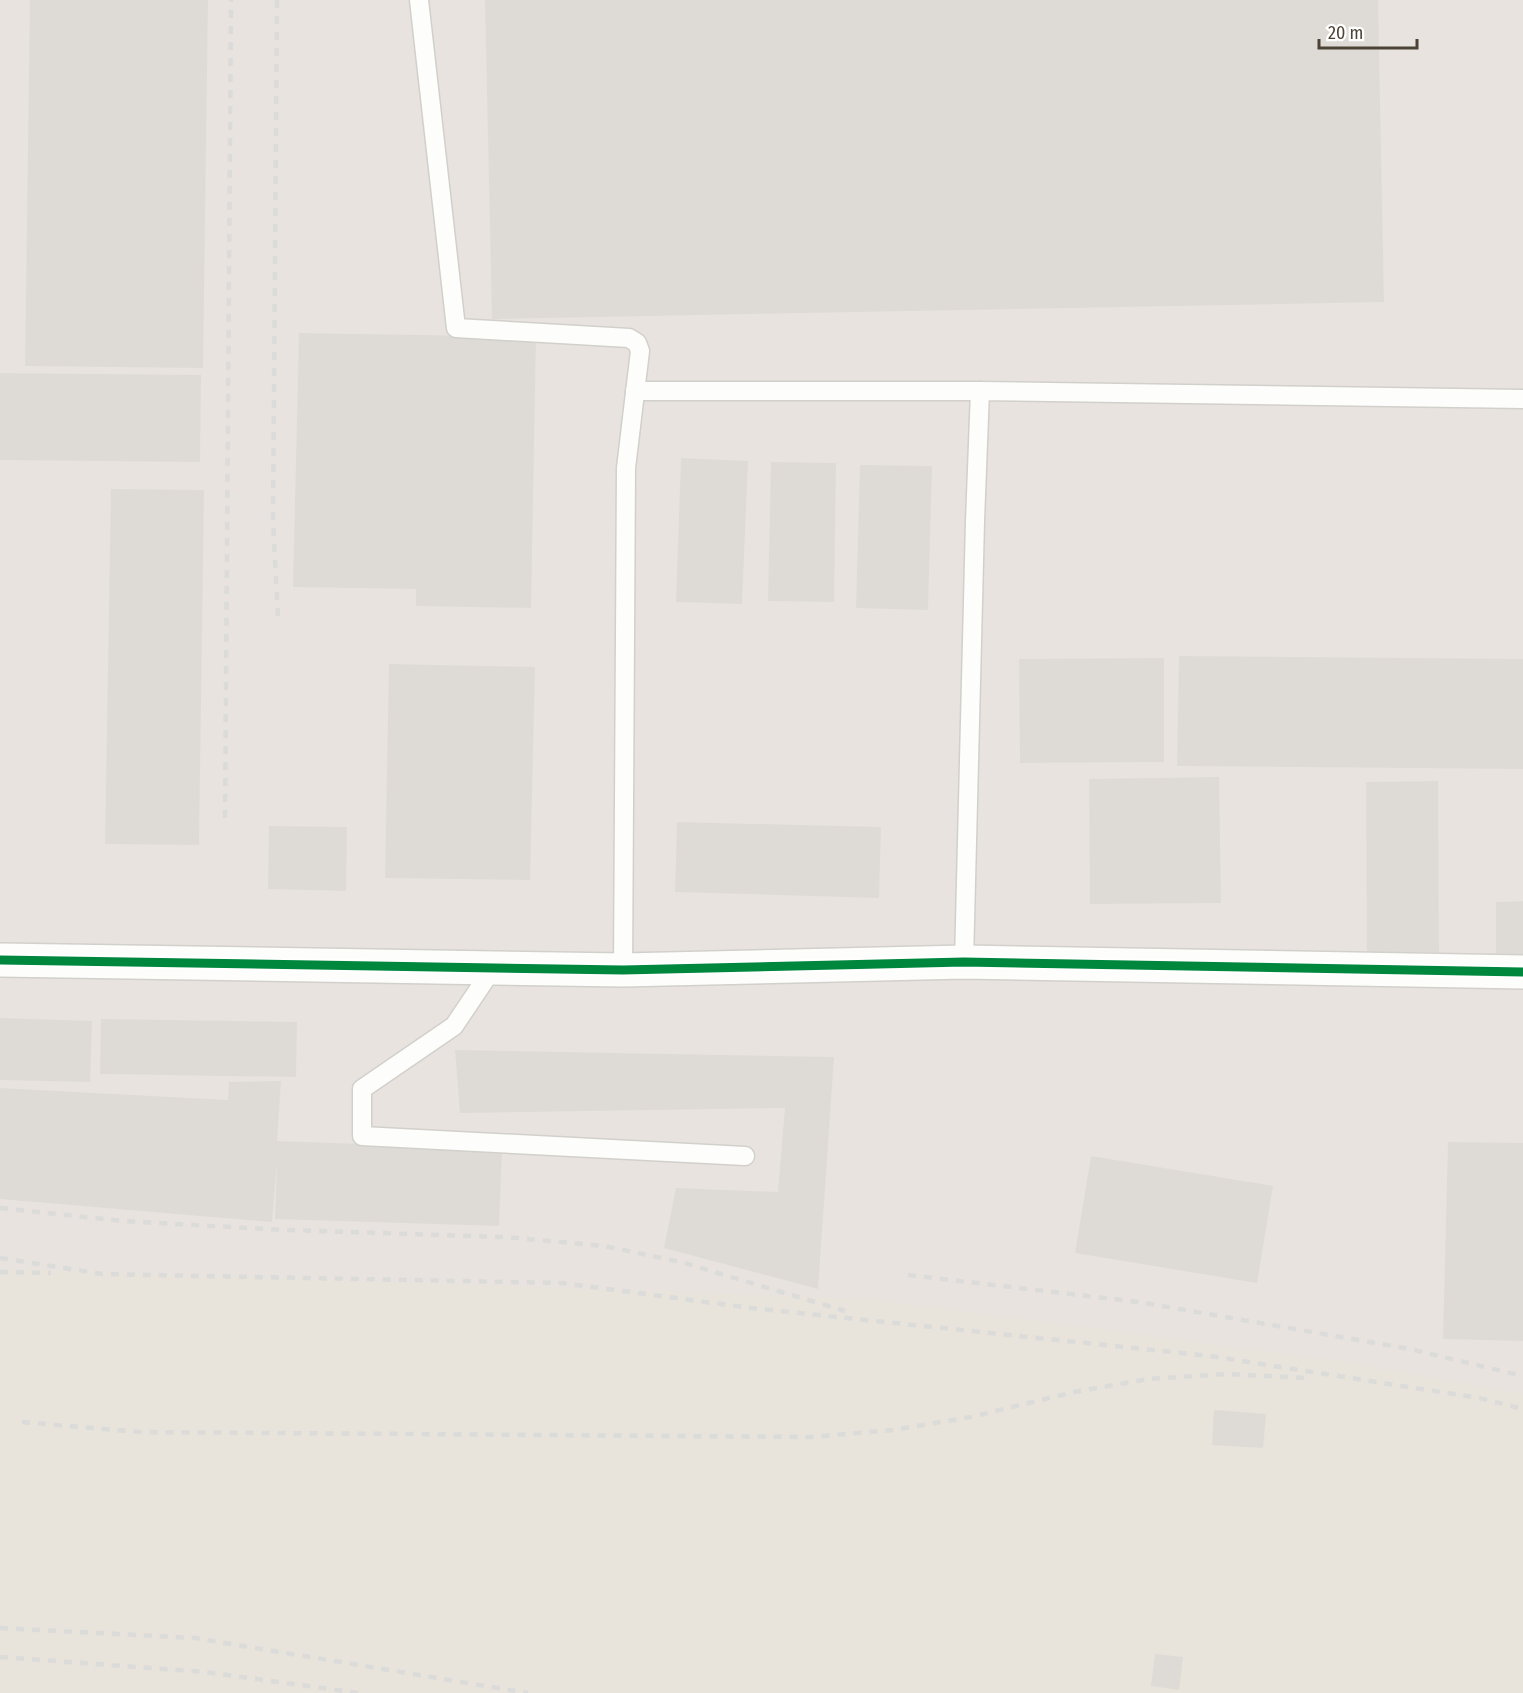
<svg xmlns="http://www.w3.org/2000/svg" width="1523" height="1693" font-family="'Fira Sans Condensed',sans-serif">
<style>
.residential{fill:#e8e3db}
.industrial{fill:#e8e3df}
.building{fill:#dedbd6}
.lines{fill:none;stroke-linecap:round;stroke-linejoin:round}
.lane-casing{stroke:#d2d0cb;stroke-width:21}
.street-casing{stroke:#d2d0cb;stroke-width:36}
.lane{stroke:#fdfdfc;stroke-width:18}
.street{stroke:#fdfdfc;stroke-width:33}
.rail{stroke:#dbdbda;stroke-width:4.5;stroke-dasharray:8 8;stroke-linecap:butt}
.cycleway-casing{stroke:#fff;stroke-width:13}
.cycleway{stroke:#00873e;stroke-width:9}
</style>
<rect width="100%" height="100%" fill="#f4f2ee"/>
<!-- residential -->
<rect class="residential" x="0" y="0" width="1523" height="1693"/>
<!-- industrial -->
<path class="industrial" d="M0,0H1523V1393L1333,1360L872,1299L0,1268Z"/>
<!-- building -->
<g class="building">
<path d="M30,0H208L203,368L25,366Z"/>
<path d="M485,0H1378L1384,302L492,319Z"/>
<path d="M299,333L536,337L531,608L416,606V589L293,587Z"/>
<path d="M0,373L201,375L200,462L0,460Z"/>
<path d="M681,458L748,461L742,604L676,602Z"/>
<path d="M771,462L836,463L834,602L768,601Z"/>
<path d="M860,465L932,466L928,610L856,608Z"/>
<path d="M111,489L204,490L199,845L105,844Z"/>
<path d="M1179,656L1523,659V769L1177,766Z"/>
<path d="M1164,658V762L1020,763L1019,659Z"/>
<path d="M389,664L535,667L530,880L385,878Z"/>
<path d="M1219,777L1221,903L1090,904L1089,779Z"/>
<path d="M1438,781L1439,952H1367L1366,782Z"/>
<path d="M677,822L881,827L879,898L675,892Z"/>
<path d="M269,826L347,827L346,891L268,889Z"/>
<path d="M1523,901V955H1496V902Z"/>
<path d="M0,1018L92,1021L90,1082L0,1080Z"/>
<path d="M101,1019L297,1022L296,1077L100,1074Z"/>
<path d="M455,1050L834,1057L818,1289L664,1248L676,1188L778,1192L785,1108L460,1113Z"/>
<path d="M281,1081L277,1141L502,1149L499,1226L275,1219L277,1162L272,1222L0,1199V1088L228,1100L229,1082Z"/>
<path d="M1448,1142L1523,1143V1341L1443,1339Z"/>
<path d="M1091,1156L1273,1186L1257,1283L1075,1253Z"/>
<path d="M1214,1410L1266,1414L1263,1448L1212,1445Z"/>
<path d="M1155,1654L1183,1657L1179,1690L1151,1686Z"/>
</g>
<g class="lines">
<defs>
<g id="lane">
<path d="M419,0L456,328L629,338L637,343L640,351L626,468L623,970"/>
<path d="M635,391H980"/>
<path d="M964,962L975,521L980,391L1523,399"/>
<path d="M493,968L454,1026L362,1089V1136L745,1156"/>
</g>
<path id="street" d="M0,960L623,970L964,962L1523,972"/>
</defs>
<!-- lane casing -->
<use href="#lane" class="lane-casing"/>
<!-- street casing -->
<use href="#street" class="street-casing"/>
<!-- lane -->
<use href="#lane" class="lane"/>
<!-- street -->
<use href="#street" class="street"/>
<!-- rail -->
<g class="rail">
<path d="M277,0L273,520L278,617"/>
<path d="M225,818L231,0"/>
<path d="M0,1208L123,1221L284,1230L506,1237L604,1246L681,1262L845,1311"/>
<path d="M0,1258L102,1274L562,1283L751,1308L1210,1356L1479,1398L1523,1409"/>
<path d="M0,1272L51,1273"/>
<path d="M908,1275L1139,1302L1410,1349L1523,1376"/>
<path d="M22,1422L139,1432L811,1437L893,1430L971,1417L1074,1392L1149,1379L1227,1374L1306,1378"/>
<path d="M0,1628L195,1638L528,1693"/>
<path d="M0,1657L205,1672L359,1693"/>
</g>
<defs>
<path id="cycleway" d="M0,960L623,970L964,962L1523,972"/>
</defs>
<!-- cycleway casing -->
<use href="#cycleway" class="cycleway-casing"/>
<!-- cycleway -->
<use href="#cycleway" class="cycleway"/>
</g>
<!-- scale -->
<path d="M1319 39v9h98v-9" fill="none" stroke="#4c4337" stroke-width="3"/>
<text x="1328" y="39" font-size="18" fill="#4c4337" stroke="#ffffff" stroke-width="4.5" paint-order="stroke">20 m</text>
</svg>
